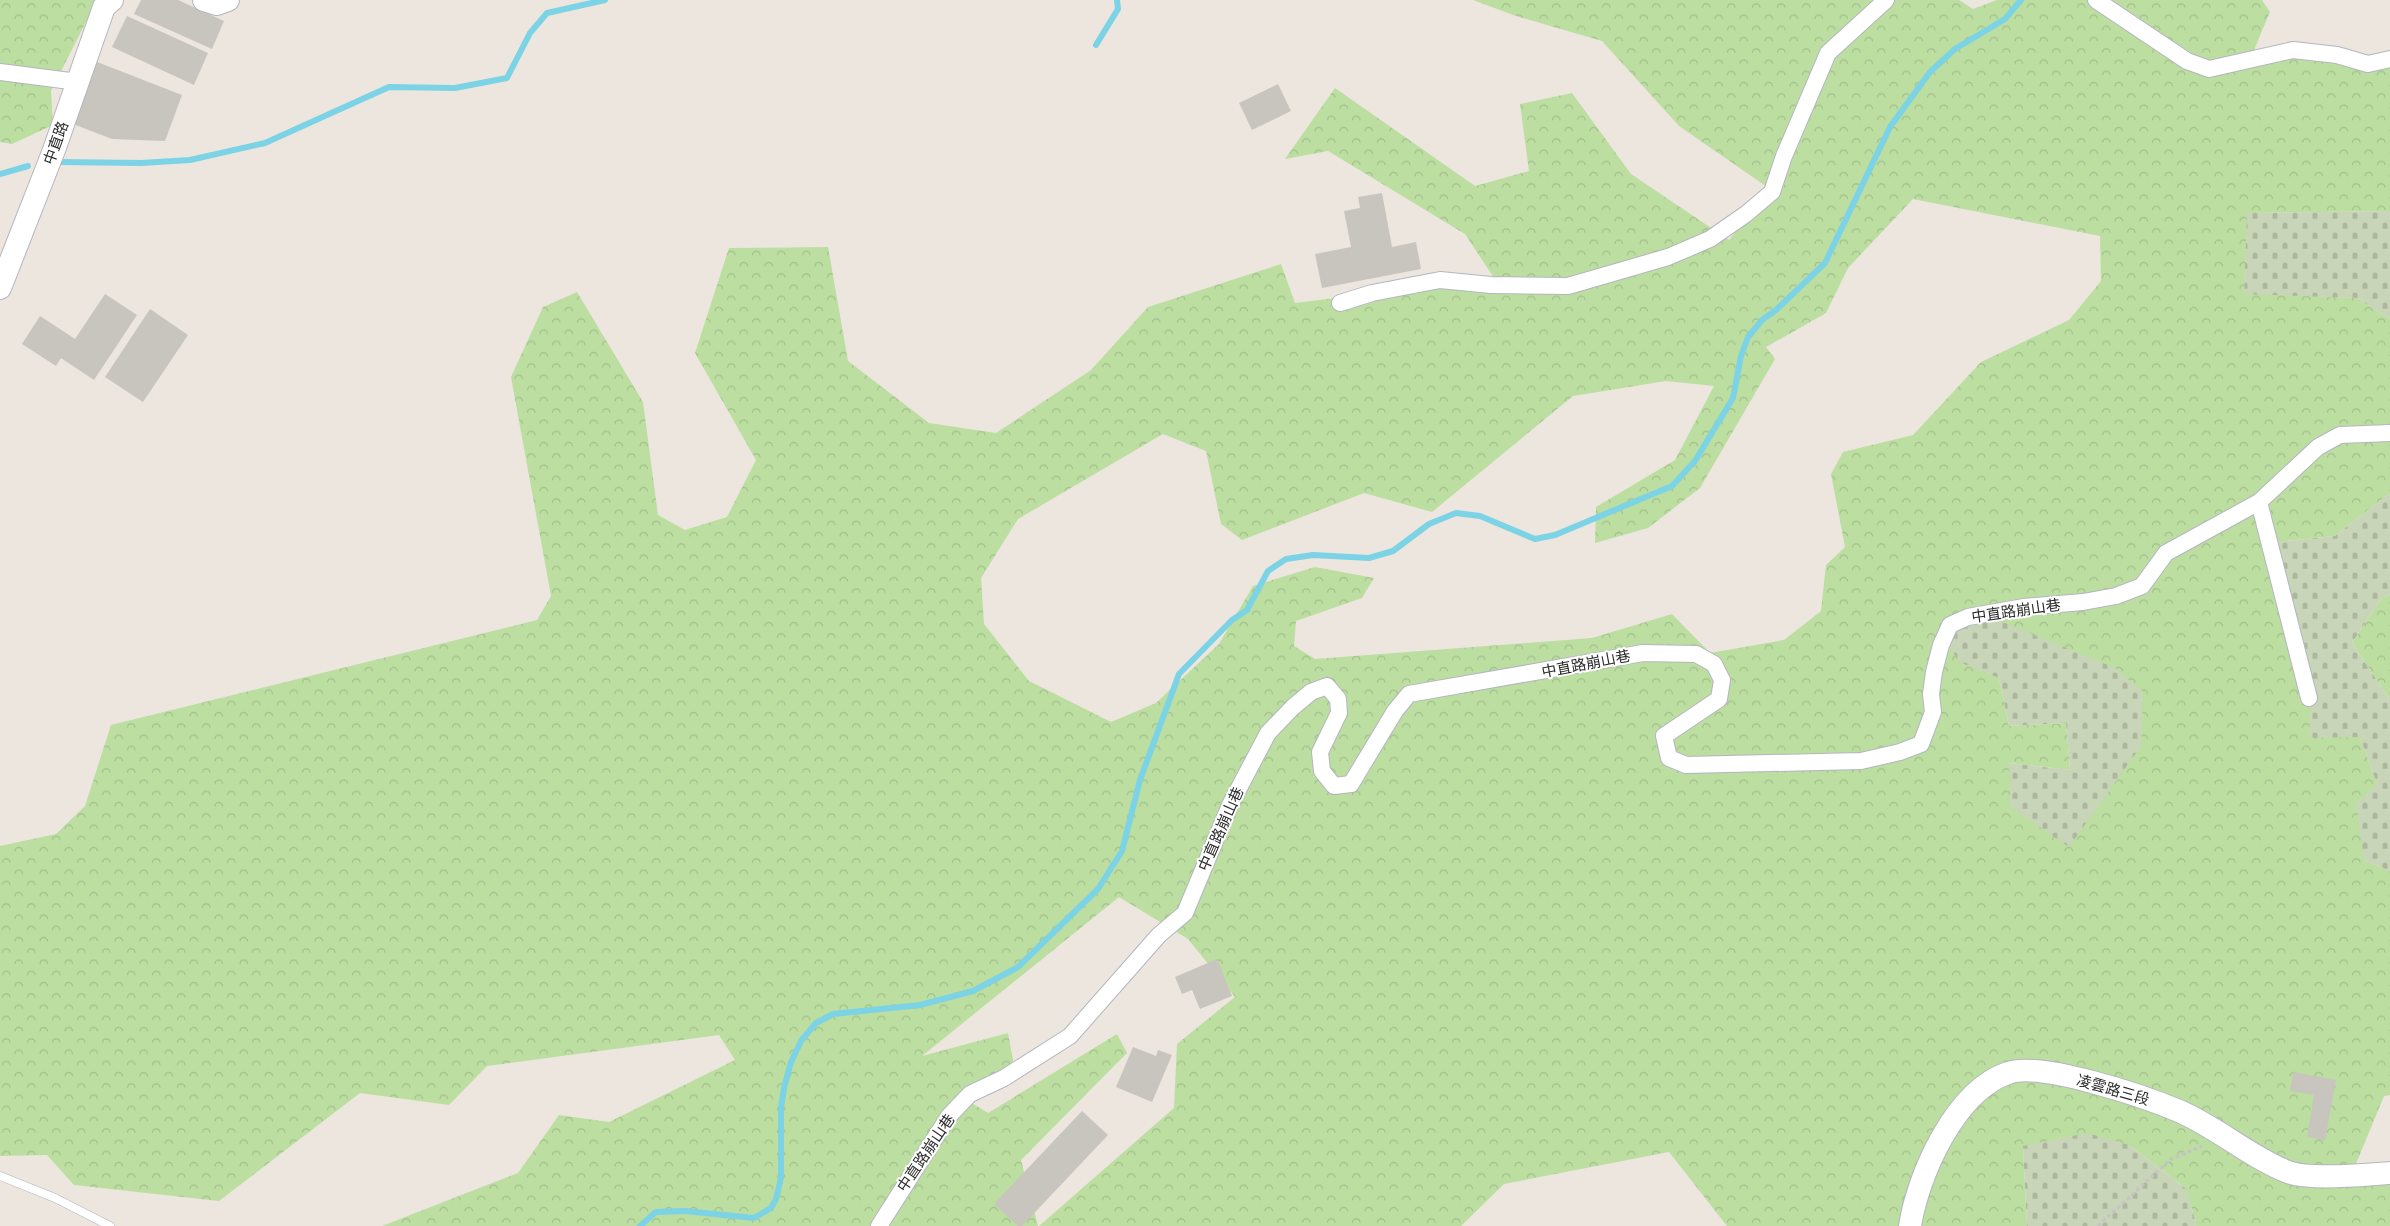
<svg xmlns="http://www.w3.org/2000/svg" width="2390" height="1226" font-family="'Fira Sans','Noto Sans TC',sans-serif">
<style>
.forest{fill:url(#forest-crowns);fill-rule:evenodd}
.cemetery{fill:url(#cemetery-stones)}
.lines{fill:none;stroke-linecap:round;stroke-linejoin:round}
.stream{stroke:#7bd3e5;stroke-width:6}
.building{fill:#c8c4be}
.lane-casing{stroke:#b3b6be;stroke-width:9}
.street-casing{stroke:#b3b6be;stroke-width:18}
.secondary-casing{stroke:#b3b6be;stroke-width:24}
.path{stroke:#c4c4c4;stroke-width:3;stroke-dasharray:4 2.5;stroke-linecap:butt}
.lane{stroke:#fff;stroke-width:8}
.street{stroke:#fff;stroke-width:16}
.secondary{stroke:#fff;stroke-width:22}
.labels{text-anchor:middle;stroke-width:4;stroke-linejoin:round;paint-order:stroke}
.street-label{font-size:15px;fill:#2c2c2c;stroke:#fff}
</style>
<defs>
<pattern id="forest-crowns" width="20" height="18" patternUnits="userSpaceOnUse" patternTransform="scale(1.25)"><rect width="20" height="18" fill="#bcdea1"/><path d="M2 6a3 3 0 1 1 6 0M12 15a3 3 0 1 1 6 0" fill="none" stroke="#a2bf8b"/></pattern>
<pattern id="cemetery-stones" width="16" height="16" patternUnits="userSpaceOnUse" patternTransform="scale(1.25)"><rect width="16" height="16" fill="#c9d5b8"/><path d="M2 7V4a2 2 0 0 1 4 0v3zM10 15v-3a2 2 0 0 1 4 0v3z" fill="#adb79e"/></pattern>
</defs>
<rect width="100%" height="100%" fill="#ece6df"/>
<!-- forest -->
<g class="forest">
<path d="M0,0H97L51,91L53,125L12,144L0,142Z"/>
<path d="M1473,0H1959L1973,9L1997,0H2262L2270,12L2251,57L2390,55V211L2248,213L2244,293L2357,298L2390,319V493L2335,536L2267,543L2304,642L2311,693L2360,737L2377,784L2364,860L2390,871V1095L2384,1096L2353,1171L2390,1173V1226H2195L2196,1221L2184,1187L2129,1145L2023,1146L2027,1226H1727L1669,1152L1504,1184L1461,1226H1039L1174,1108L1177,1044L1235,997L1188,939L1119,897L922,1056L1008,1033L1015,1071L972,1103L988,1113L1117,1034L1127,1053L1021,1160L1038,1226H382L518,1173L559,1115L609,1122L735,1060L719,1035L487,1066L449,1105L360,1093L219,1201L74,1185L47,1155L0,1156V846L56,834L85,806L111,725L537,620L551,596L511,377L543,307L577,292L643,402L658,515L685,530L727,517L756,460L695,353L729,248L828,247L848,361L929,423L996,433L1091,370L1148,307L1281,264L1295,303L1494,278L1465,234L1328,151L1285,159L1335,88L1475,186L1529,171L1520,104L1572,93L1631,174L1729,240L1770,189L1679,126L1602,41L1516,16ZM1913,199L2100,236L2101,281L2069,320L1981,362L1913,435L1843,452L1831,474L1845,547L1826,565L1821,611L1784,640L1710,653L1672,614L1592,638L1315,659L1294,646L1296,621L1362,598L1374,578L1315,567L1253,586L1219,644L1156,703L1111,722L1029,681L984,624L981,578L1018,519L1163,434L1206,451L1221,524L1242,540L1364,493L1432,512L1573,396L1666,381L1714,386L1675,460L1596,507L1595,543L1648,528L1700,488L1775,359L1766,347L1826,313L1848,268ZM1999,678L2141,746L2011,807L2010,763L2070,770L2066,723L2009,726Z"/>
<path d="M2390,594V700L2352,643L2380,600Z"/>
</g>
<!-- cemetery -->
<g class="cemetery">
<path d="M2390,211V319L2357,298L2244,294L2247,213Z"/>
<path d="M2390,493V594L2380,600L2352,643L2390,700V871L2364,860L2356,804L2377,784L2360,737L2309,738L2311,693L2304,642L2267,543L2335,536Z"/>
<path d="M1986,615L2115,668L2143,692L2141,746L2069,847L2011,807L2009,763L2070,770L2066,723L2009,726L1999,678L1959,662L1944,637Z"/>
<path d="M2087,1133L2129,1145L2185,1188L2196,1222L2195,1226H2027L2023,1146Z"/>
</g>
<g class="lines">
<!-- stream -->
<g class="stream">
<path d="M1096,45L1118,9L1117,0"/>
<path d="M58,162L141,163L190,160L265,143L389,87L455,88L507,78L530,33L547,13L605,0"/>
<path d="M0,174L28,166"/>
<path d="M640,1226L656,1212L685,1211L754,1218L771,1208L776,1199L781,1178V1108L784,1088L791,1062L801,1041L816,1023L833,1014L920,1005L973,991L1018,967L1098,889L1122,851L1140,780L1179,674L1232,620L1247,610L1268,571L1286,559L1313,555L1369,558L1393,551L1429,524L1456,513L1480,516L1535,539L1555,535L1672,486L1695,461L1733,398L1741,356L1748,337L1762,320L1776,310L1825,263L1890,127L1930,72L1955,49L2005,19L2021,0"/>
</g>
</g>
<!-- building -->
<g class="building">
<path d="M141,0H178L224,21L212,49L134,14Z"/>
<path d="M127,16L208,53L194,85L112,47Z"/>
<path d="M97,62L182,95L165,141L112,139L73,124Z"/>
<path d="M1278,84L1291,111L1252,130L1239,103Z"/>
<path d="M1382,193L1392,247L1416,242L1421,269L1322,288L1315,254L1351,247L1344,211L1360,208L1358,197Z"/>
<path d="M105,294L137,315L94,380L61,358L56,366L22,344L40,316L75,339Z"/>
<path d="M150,309L188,335L143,402L105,377Z"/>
<path d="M1217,959L1232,996L1200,1009L1192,990L1182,994L1175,977Z"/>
<path d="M1133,1047L1156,1056L1158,1050L1172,1055L1152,1102L1116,1087Z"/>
<path d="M2293,1072L2336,1080L2325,1140L2307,1137L2314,1095L2290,1091Z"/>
<path d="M1082,1111L1108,1135L1022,1226H1018L994,1204Z"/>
</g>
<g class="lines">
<defs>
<path id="lane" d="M0,1176L55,1198L110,1226"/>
<g id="street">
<path d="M2096,0L2187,61L2209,69L2293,50L2337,55L2368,64L2390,59"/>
<path d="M0,72L78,82"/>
<path d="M1340,303L1372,293L1440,280L1491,285L1568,286L1668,257L1710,239L1746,214L1772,192L1784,156L1828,53L1886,0"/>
<path d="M2259,502L2309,698"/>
<path d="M879,1226L949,1116L970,1094L1004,1078L1070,1036L1159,935L1185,913L1230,805L1268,733L1293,707L1311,692L1327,686L1338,699L1339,713L1320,752L1322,771L1334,786L1351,784L1395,711L1409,694L1643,653L1696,654L1714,664L1722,680L1719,699L1664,736L1669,758L1686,765L1861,761L1900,752L1921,744L1933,712L1931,694L1934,672L1941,645L1950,625L1968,617L2024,607L2083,602L2116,596L2142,586L2166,553L2259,502L2318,447L2340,435L2390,433"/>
</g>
<g id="secondary">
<path d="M204,0L217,4L228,0"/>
<path d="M0,288L54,150L104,7L112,0"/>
<path d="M1910,1226C1918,1175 1955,1091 2008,1073C2040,1061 2146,1097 2179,1111C2218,1128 2250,1157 2288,1172C2309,1180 2366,1175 2390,1173"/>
</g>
</defs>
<!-- lane casing -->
<use href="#lane" class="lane-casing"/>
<!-- street casing -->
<use href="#street" class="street-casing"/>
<!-- secondary casing -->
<use href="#secondary" class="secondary-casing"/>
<!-- path -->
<path class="path" d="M2098,1226L2171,1159L2202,1146"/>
<!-- lane -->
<use href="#lane" class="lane"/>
<!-- street -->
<use href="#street" class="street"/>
<!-- secondary -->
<use href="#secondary" class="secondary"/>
</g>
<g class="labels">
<!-- street labels -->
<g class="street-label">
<text transform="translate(56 143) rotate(-70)" y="5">中直路</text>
<text transform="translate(2016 611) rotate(-8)" y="5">中直路崩山巷</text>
<text transform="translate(1586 664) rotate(-11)" y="5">中直路崩山巷</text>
<text transform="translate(1221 829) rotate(-66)" y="5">中直路崩山巷</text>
<text transform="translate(2113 1090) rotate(16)" y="5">凌雲路三段</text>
<text transform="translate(926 1153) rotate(-56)" y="5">中直路崩山巷</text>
</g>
</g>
</svg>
